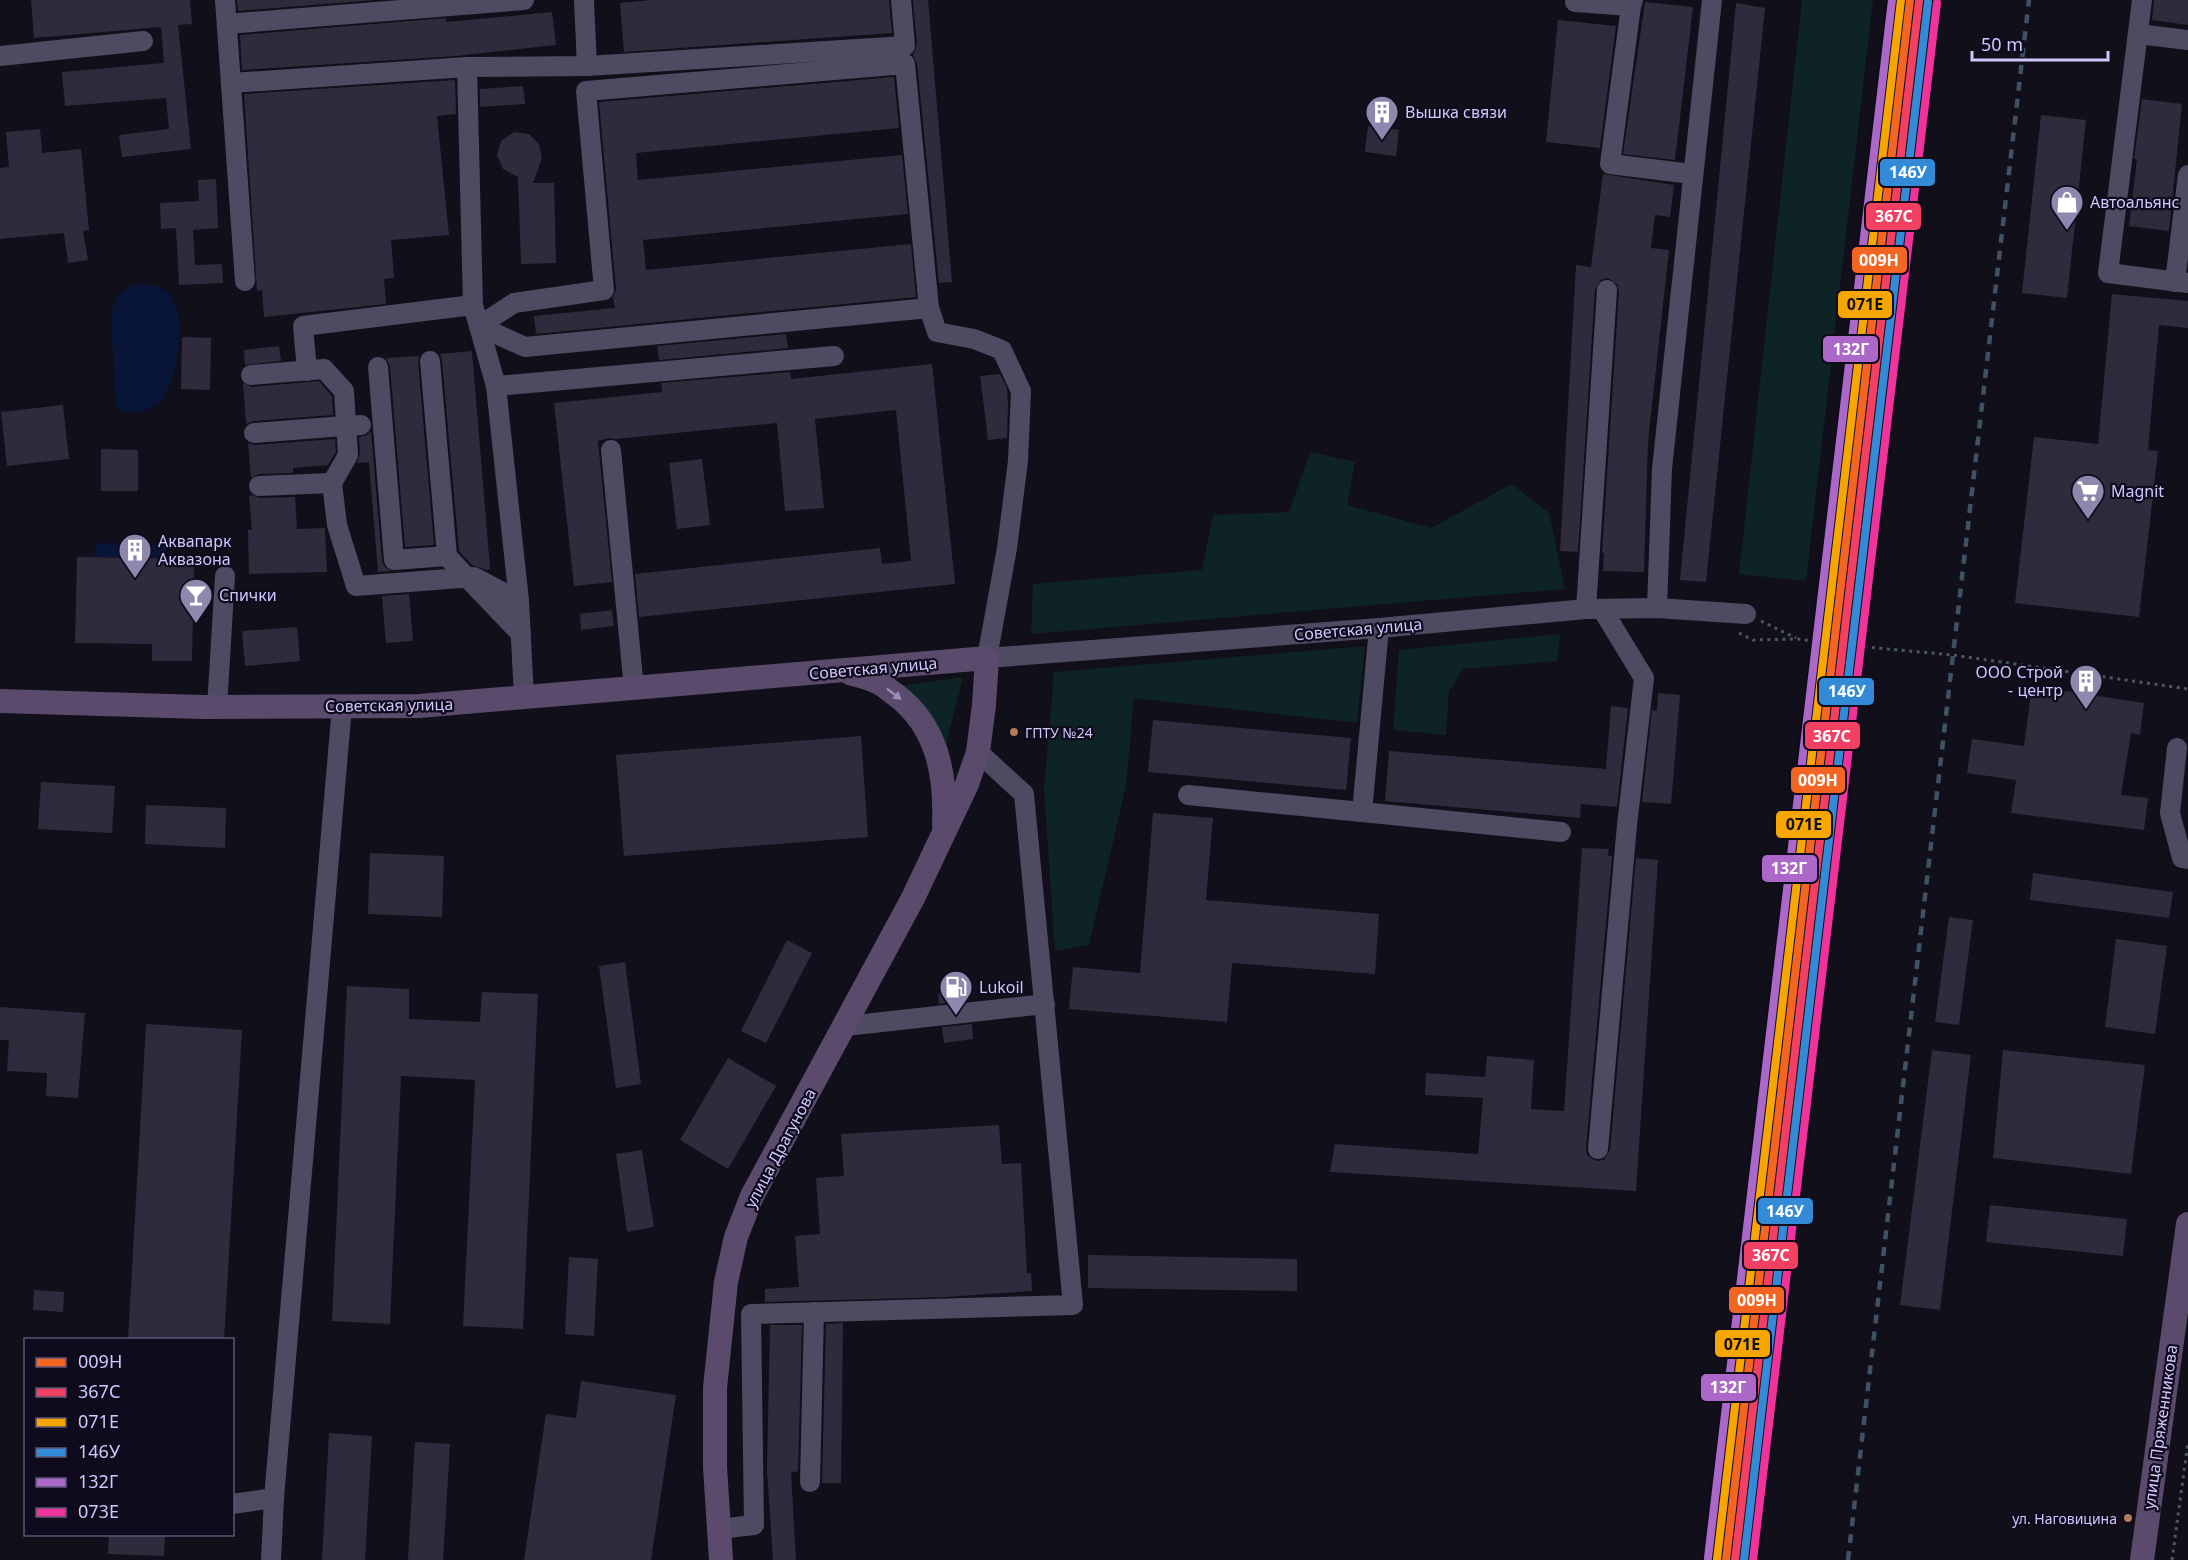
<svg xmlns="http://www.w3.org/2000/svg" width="2188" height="1560" font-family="'Noto Sans',sans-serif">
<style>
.green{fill:#0e2325}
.water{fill:#081537}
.building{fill:#2f2b3c}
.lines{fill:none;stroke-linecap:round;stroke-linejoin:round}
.path{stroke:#495766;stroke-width:3;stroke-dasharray:3 4.5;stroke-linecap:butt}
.minor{stroke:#4d4a62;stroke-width:20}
.major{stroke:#5a4b6c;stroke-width:24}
.rail{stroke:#3f5164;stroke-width:4.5;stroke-dasharray:9 8;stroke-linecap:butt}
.minor-bridge{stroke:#4d4a62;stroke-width:20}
.rail-1-casing{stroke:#0f0b1d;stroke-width:12}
.rail-2-casing{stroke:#0f0b1d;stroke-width:12}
.rail-3-casing{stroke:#0f0b1d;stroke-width:12}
.rail-4-casing{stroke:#0f0b1d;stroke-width:12}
.rail-5-casing{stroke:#0f0b1d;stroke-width:12}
.rail-6-casing{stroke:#0f0b1d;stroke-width:12}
.rail-1{stroke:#f26522;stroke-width:8}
.rail-2{stroke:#f24062;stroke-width:8}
.rail-3{stroke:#f7a600;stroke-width:8}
.rail-4{stroke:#338bd7;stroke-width:8}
.rail-5{stroke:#ac68c9;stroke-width:8}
.rail-6{stroke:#ef339a;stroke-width:8}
.oneway{fill:#9b8fbd}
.bus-dot{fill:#b07c57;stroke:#0f0b1d;stroke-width:2}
.labels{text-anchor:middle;stroke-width:4.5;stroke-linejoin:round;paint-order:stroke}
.bus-label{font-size:14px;fill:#d1c7ff;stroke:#0f0b1d;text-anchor:start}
.poi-label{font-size:16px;fill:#d1c7ff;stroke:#0f0b1d;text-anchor:start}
.street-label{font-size:16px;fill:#d1c7ff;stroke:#0f0b1d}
.line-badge{stroke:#0f0b1d;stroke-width:2}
.badge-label{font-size:16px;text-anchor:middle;font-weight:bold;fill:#fff}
.pale-badge-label{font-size:16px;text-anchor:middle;font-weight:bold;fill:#111}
</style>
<rect width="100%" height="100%" fill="#110f19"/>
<!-- green -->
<g class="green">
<path d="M1802,0H1873L1806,581L1739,574Z"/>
<path d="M1310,452L1355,462L1347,505L1431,528L1512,484L1549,513L1565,589L1031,634L1033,584L1202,570L1213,515L1289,512Z"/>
<path d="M1560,634L1557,661L1463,669L1449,691L1446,735L1393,730L1399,650Z"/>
<path d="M1365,646L1357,723L1134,698L1126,786L1089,945L1055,951L1044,789L1054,672Z"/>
<path d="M963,677L943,756L898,686Z"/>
</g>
<!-- water -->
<g class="water">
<path d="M140,284C151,285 162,285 170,294C188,316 178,381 161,401C153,411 138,412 126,413L117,407L115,401L111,315C115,298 121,287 140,284Z"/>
<path d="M95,543L167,545L166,559L94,557Z"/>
</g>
<!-- building -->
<g class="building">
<path d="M31,0H190L192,24L178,25L191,149L122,157L119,135L169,129L166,98L65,106L62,72L164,63L161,27L34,38Z"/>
<path d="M237,0H375L238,11Z"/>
<path d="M651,0H889L892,33L624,52L620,3Z"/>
<path d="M913,0H928L952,282L939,283L917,63L913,55L917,45Z"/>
<path d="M2154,0H2188V25L2152,20Z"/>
<path d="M1645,2L1693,7L1675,160L1623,154Z"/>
<path d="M1736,3L1765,8L1706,582L1680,580Z"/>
<path d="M552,12L556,45L456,56L242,70L240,35L446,18V22Z"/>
<path d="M1558,20L1616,26L1600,148L1546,142Z"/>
<path d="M894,77L899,128L636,153L638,180L902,155L908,214L643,240L646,270L911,244L916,297L536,334L534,316L615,308L613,297L616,289L599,102Z"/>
<path d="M455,80L456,114L437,116L449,235L391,240L394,278L384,279L386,304L264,317L262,290L257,291L244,94Z"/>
<path d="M523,86L525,104L480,107V89Z"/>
<path d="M2142,99L2182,104L2169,231L2129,226L2137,159H2134Z"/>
<path d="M2041,115L2086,120L2067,298L2022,293Z"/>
<path d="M1368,126L1399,130L1396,156L1365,152Z"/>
<path d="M40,129L42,153L81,149L89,230L83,231L88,260L68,263L64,233L0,239V168L9,167L6,132Z"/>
<path d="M514,132L529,134L539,144L542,158L533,183H554L556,263L521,264L518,177L503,169L497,155L501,141Z"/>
<path d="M1603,174L1674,185L1670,217L1655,215L1651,248L1669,250L1648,442L1644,572L1603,571L1604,553H1602L1619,291L1617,284L1608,278L1601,280L1595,289L1578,552L1560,551L1576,265L1591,267Z"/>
<path d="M216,179L218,228L193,230L195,265L222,264L223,283L179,285L176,228L161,229L160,203L199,201L198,180Z"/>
<path d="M2112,294L2188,301V328L2159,325L2148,450L2158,451L2139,617L2015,603L2034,437L2098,444Z"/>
<path d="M786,334L788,348L659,360L657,346Z"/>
<path d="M182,337L211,338L210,390L181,389Z"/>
<path d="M279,346L281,361L245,365L244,350Z"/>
<path d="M472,351L490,569L486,570L472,565L459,551L442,360L440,354Z"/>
<path d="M419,356L418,362L434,545L405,547L390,366L386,358Z"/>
<path d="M932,364L955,584L639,617L635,574L880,548L882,564L911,561L896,410L815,419L824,508L785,511L777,423L616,439L609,438L598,441L612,582L574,586L554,403L662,392L661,383L790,372L791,379Z"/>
<path d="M1000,374L1007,388L1008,404L1007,438L988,440L980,376Z"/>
<path d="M319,381L332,396L333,415L253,421L246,424L243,383L252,387Z"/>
<path d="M63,405L69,459L7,466L1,412Z"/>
<path d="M371,431L382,561L385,567L391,571L378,572L369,462L357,463L360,454L359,437L367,435Z"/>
<path d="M335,439L336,452L328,465L293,468V473L259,474L251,478L248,443L255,445Z"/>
<path d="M101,449L138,450V491H101Z"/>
<path d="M702,459L710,525L677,529L669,463Z"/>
<path d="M252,495L260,498L295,497L297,529L325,528L327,572L249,574L248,530H252L249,496Z"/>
<path d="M77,557L194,559L192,661H152V644L75,643Z"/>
<path d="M409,594L413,641L386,643L382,596Z"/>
<path d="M612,610L614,626L581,630L580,614Z"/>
<path d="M297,627L300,661L245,666L242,631Z"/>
<path d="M2032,686L2144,703L2140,735L2131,733L2121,795L2148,798L2144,830L2011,813L2016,780L1967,773L1972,739L2024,746Z"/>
<path d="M1658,693L1680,695L1671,804L1642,802L1652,710L1657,711Z"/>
<path d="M1611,706L1628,708L1617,807L1581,804L1580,818L1385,801L1389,751L1606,769Z"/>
<path d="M1153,720L1351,738L1346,790L1148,772Z"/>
<path d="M861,736L868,837L624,856L616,755Z"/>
<path d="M41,782L115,786L112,833L38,829Z"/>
<path d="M146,805L226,808L225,848L145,844Z"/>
<path d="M1153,813L1213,818L1206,900L1379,914L1375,974L1232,963L1227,1022L1069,1009L1073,967L1140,973Z"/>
<path d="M1582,848L1609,849L1608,856H1612L1586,1148L1587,1155L1596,1161L1604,1160L1610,1150L1636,858L1658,860L1636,1191L1330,1172L1335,1144L1478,1154L1483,1098L1425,1095L1426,1073L1485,1077L1487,1056L1534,1060L1531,1109L1564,1111Z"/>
<path d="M370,853L444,856L442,917L368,914Z"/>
<path d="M2033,873L2173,892L2169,918L2030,900Z"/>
<path d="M1949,917L1973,920L1959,1025L1935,1022Z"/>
<path d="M2116,939L2167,946L2155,1034L2105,1027Z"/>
<path d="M787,940L812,953L766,1043L741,1031Z"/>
<path d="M625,962L641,1084L616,1088L599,966Z"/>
<path d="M347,986L409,989V1019L480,1022L482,992L538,994L523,1329L463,1326L475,1080L401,1076L390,1324L332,1321Z"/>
<path d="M968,990L969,1000L939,1004L938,993Z"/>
<path d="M0,1007L85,1013L78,1098L46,1096L47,1073L7,1071L9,1040H0Z"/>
<path d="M146,1024L242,1030L224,1340H128Z"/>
<path d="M972,1024L973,1039L944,1043L942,1027Z"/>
<path d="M1932,1050L1971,1055L1940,1310L1900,1305Z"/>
<path d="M2003,1050L2145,1065L2131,1174L1993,1158Z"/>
<path d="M728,1058L776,1086L728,1169L680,1140Z"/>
<path d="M999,1125L1002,1164L1021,1163L1027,1273H1031L1032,1291L946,1297L765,1302V1289L799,1287L795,1236L820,1234L816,1178L844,1176L841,1134Z"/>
<path d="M642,1150L654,1227L627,1232L616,1154Z"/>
<path d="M1990,1205L2127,1219L2123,1256L1986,1242Z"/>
<path d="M1088,1255L1297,1259V1291L1088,1288Z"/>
<path d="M569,1257L598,1259L594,1336L565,1334Z"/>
<path d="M34,1290L64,1292L63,1312L33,1310Z"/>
<path d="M843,1323L841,1483H822L826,1324Z"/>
<path d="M770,1325H802L798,1471L791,1473L796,1560H773L767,1470Z"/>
<path d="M581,1381L676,1395L651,1560H524L546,1414L576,1418Z"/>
<path d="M329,1433L372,1436L365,1560H322Z"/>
<path d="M415,1442L450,1444L443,1560H408Z"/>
<path d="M109,1534H165L164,1556L108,1554Z"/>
</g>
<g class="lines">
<!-- path -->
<g class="path">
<path d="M1761,621L1796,638"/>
<path d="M1739,633L1753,640L1798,639L1834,644L1953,655L2188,689"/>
<path d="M2172,1560L2188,1442"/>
</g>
<!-- minor -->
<g class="minor">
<path d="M225,0L245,281"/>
<path d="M1575,0V2L1631,6L1633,0"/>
<path d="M2142,0L2108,273L2188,283"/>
<path d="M1631,6L1610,164L1692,174"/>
<path d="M227,24L524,0"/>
<path d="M2138,34L2188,40"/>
<path d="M0,56L143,41"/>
<path d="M587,66L905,46L901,0"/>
<path d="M231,83L467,67"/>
<path d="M2175,282L2188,175"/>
<path d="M479,326L525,347L929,308L937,332L974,339L1002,350L1021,391L1018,461L1007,548L987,658L1379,628L1586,609L1657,608L1746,614"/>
<path d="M479,326L514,303L604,290L586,91L905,64L929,308"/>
<path d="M430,361L447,556L455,565"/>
<path d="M378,367L394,560L447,556"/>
<path d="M307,371L303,326L473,305"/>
<path d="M251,375L324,369L344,391L348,455L332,483"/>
<path d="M496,386L834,356"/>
<path d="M254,433L331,427"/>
<path d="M611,450L634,689"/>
<path d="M259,486L332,483L337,525L356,586L474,577L519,601"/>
<path d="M480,591L521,634"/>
<path d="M1657,608L1662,469L1712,0"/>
<path d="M1586,609L1607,290"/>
<path d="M1379,628L1362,812L1561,832"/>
<path d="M524,698L519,601L496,386L473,305L467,67L587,66L584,0"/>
<path d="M217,707L225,576"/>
<path d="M2177,748L2170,813L2182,858L2188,859"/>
<path d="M1188,795L1362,812"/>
<path d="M846,1026L1045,1004"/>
<path d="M1598,1149L1627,825L1644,678L1602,609"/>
<path d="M810,1482L814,1312"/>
<path d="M232,1504L274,1498"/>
<path d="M719,1529L754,1525L751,1314L1073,1305L1024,794L978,752"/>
<path d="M271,1560L274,1498L342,706"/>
</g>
<!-- major -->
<g class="major">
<path d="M850,673C859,676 869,678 877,682C884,685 890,691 896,695C938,727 946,775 944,825"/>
<path d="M0,701L203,707L419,706L987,658L984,705L978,752L967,784L913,898L752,1196L736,1237L726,1282L715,1388V1467L721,1560"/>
<path d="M2142,1560L2188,1224"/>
</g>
<!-- rail -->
<path class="rail" d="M1848,1560L2029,0"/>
<!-- minor-bridge -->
<g class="minor-bridge">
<path d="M331,427L361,425"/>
<path d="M455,565L480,591"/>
</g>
<defs>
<path id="rail-1" d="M1726,1560L1910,0"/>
<path id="rail-2" d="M1735,1560L1919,1"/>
<path id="rail-3" d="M1717,1559L1901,0"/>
<path id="rail-4" d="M1744,1560L1928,2"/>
<path id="rail-5" d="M1708,1558L1892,0"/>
<path id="rail-6" d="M1753,1560L1937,3"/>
</defs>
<!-- rail-1 casing -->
<use href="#rail-1" class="rail-1-casing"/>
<!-- rail-2 casing -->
<use href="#rail-2" class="rail-2-casing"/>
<!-- rail-3 casing -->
<use href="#rail-3" class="rail-3-casing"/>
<!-- rail-4 casing -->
<use href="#rail-4" class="rail-4-casing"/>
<!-- rail-5 casing -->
<use href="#rail-5" class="rail-5-casing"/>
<!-- rail-6 casing -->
<use href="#rail-6" class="rail-6-casing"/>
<!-- rail-1 -->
<use href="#rail-1" class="rail-1"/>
<!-- rail-2 -->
<use href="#rail-2" class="rail-2"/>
<!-- rail-3 -->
<use href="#rail-3" class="rail-3"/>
<!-- rail-4 -->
<use href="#rail-4" class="rail-4"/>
<!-- rail-5 -->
<use href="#rail-5" class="rail-5"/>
<!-- rail-6 -->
<use href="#rail-6" class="rail-6"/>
</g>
<!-- one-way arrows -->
<defs><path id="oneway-solid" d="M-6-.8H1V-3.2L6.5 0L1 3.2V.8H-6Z" transform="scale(1.5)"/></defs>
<use class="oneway" href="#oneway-solid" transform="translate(894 694) rotate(37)"/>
<!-- icons -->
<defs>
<symbol id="building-pin" viewBox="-11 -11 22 30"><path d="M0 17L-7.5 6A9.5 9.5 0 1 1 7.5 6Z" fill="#8e87ae" stroke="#0f0b1d"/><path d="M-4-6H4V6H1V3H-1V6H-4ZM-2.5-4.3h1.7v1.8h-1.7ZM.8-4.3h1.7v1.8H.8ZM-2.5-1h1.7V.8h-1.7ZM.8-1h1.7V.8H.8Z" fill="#fff"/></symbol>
<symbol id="shop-pin" viewBox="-11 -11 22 30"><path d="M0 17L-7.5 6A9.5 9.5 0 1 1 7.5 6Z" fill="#8e87ae" stroke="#0f0b1d"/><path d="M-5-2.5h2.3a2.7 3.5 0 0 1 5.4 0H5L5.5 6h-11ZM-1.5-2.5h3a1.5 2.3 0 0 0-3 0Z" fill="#fff"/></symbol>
<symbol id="supermarket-pin" viewBox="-11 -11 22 30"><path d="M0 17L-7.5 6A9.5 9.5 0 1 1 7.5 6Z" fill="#8e87ae" stroke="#0f0b1d"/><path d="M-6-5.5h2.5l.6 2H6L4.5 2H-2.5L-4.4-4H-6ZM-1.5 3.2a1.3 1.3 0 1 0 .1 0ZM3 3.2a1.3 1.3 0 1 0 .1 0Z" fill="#fff"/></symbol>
<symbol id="bar-pin" viewBox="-11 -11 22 30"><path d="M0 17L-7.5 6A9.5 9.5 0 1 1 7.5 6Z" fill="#8e87ae" stroke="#0f0b1d"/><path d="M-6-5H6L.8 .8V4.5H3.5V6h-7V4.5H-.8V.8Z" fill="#fff"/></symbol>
<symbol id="fuel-pin" viewBox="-11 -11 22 30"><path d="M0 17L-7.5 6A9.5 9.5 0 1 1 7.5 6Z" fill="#8e87ae" stroke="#0f0b1d"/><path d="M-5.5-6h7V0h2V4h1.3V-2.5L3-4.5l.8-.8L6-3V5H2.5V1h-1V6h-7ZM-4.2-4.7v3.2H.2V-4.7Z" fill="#fff"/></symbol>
</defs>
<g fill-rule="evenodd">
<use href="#building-pin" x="1363" y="93" width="38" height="52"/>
<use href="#shop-pin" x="2048" y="183" width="38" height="52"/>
<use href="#supermarket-pin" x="2069" y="472" width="38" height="52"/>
<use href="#building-pin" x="116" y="531" width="38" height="52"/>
<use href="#bar-pin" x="177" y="576" width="38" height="52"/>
<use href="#building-pin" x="2067" y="662" width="38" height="52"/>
<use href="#fuel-pin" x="937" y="968" width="38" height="52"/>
</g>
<!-- markers -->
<g class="bus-dot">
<circle cx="1014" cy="732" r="5"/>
<circle cx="2128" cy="1518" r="5"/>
</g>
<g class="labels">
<!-- bus labels -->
<g class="bus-label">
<text x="1025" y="738">ГПТУ №24</text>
<text x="2117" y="1524" text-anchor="end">ул. Наговицина</text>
</g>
<!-- poi labels -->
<g class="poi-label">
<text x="1405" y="118">Вышка связи</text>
<text x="2090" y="208">Автоальянс</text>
<text x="2111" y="497">Magnit</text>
<text x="158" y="547">Аквапарк<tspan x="158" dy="18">Аквазона</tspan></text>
<text x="219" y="601">Спички</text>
<text x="2063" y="678" text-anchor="end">ООО Строй<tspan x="2063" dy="18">- центр</tspan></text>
<text x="979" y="993">Lukoil</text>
</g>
<!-- street labels -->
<g class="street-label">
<text transform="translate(1358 629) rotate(-5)" y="6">Советская улица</text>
<text transform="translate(873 668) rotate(-5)" y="6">Советская улица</text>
<text transform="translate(389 705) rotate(-1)" y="6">Советская улица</text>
<text transform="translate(780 1148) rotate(-62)" y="6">улица Драгунова</text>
<text transform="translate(2160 1427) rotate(-82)" y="6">улица Пряженникова</text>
</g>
</g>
<g class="line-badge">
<rect x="1879" y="158" width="57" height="29" rx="6" fill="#338bd7"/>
<rect x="1865" y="202" width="57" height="29" rx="6" fill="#f24062"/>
<rect x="1851" y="246" width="57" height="28" rx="6" fill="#f26522"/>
<rect x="1837" y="290" width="56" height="29" rx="6" fill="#f7a600"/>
<rect x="1822" y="335" width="57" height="28" rx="6" fill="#ac68c9"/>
<rect x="1818" y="677" width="57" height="29" rx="6" fill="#338bd7"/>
<rect x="1804" y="721" width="57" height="29" rx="6" fill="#f24062"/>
<rect x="1790" y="766" width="56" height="28" rx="6" fill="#f26522"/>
<rect x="1775" y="810" width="57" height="29" rx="6" fill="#f7a600"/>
<rect x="1761" y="854" width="57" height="29" rx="6" fill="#ac68c9"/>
<rect x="1757" y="1197" width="57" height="28" rx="6" fill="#338bd7"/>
<rect x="1743" y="1241" width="56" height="29" rx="6" fill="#f24062"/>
<rect x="1728" y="1286" width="57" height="28" rx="6" fill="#f26522"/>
<rect x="1714" y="1329" width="57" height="29" rx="6" fill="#f7a600"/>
<rect x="1700" y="1373" width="57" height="29" rx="6" fill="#ac68c9"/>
</g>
<g class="badge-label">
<text x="1908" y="178">146У</text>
<text x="1894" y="222">367С</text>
<text x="1879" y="266">009Н</text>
<text x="1851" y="355">132Г</text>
<text x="1847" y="697">146У</text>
<text x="1832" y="742">367С</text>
<text x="1818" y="786">009Н</text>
<text x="1789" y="874">132Г</text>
<text x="1785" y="1217">146У</text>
<text x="1771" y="1261">367С</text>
<text x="1757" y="1306">009Н</text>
<text x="1728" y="1393">132Г</text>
</g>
<g class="pale-badge-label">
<text x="1865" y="310">071Е</text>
<text x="1804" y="830">071Е</text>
<text x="1742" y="1350">071Е</text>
</g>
<!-- legend -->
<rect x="24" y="1338" width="210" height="198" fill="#0f0b1d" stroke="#5d5677" stroke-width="1.5"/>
<rect x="36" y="1358" width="30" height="9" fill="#f26522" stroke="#5d5677" stroke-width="1.5"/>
<text x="78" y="1368" font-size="18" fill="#d1c7ff">009Н</text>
<rect x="36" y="1388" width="30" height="9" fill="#f24062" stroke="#5d5677" stroke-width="1.5"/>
<text x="78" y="1398" font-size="18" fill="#d1c7ff">367С</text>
<rect x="36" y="1418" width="30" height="9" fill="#f7a600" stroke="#5d5677" stroke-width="1.5"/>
<text x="78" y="1428" font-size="18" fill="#d1c7ff">071Е</text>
<rect x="36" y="1448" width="30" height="9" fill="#338bd7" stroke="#5d5677" stroke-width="1.5"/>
<text x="78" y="1458" font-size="18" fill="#d1c7ff">146У</text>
<rect x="36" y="1478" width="30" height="9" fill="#ac68c9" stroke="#5d5677" stroke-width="1.5"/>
<text x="78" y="1488" font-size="18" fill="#d1c7ff">132Г</text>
<rect x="36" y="1508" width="30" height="9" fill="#ef339a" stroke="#5d5677" stroke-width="1.5"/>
<text x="78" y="1518" font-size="18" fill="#d1c7ff">073Е</text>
<!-- scale -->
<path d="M1972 51v9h136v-9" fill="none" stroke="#d1c7ff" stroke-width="3"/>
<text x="1981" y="51" font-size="18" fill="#d1c7ff" stroke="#0f0b1d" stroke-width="4.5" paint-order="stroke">50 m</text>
</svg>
